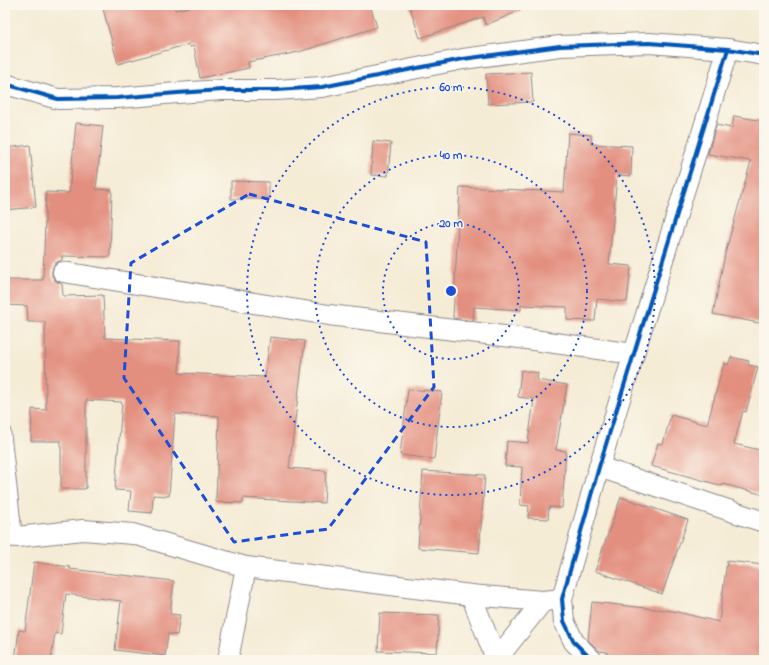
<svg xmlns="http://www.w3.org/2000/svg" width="769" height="665" font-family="'Indie Flower',sans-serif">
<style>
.building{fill:#e38f7f}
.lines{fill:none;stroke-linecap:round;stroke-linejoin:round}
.service-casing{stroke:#8c8788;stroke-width:12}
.minor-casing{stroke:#8c8788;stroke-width:22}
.service{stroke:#fff;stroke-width:10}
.minor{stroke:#fff;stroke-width:20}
.cycleway-casing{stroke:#fbf7ec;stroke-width:6}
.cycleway{stroke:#0057b8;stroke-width:4}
.marked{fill:none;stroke:#1d4ed8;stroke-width:3;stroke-dasharray:8 5;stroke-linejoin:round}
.ring{fill:none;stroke:#1d4ed8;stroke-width:2;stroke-dasharray:2 4}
.centre{fill:#1d4ed8;stroke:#fbf7ec;stroke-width:2}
.ring-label{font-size:12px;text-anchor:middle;font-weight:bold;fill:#1d4ed8;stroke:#fbf7ec;stroke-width:3;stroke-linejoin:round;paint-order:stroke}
</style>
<rect width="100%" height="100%" fill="#fbf7ec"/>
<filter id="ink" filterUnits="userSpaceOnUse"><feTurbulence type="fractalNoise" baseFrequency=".025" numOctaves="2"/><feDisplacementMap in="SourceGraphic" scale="8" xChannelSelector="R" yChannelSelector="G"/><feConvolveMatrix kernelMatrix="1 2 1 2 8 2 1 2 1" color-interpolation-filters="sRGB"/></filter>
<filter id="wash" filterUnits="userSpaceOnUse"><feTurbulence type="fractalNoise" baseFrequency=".012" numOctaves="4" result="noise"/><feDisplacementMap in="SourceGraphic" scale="16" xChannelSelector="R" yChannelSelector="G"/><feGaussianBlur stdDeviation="0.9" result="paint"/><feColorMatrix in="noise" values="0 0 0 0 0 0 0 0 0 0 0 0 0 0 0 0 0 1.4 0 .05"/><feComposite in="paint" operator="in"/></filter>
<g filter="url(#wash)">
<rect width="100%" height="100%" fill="#f5ecd6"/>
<g id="blocks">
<!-- building -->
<g class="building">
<path d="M102,5H174L175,10L199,5H370L377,27L299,52L248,62L249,68L200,78L194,46L190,47L189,44L118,64Z"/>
<path d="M409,5H533L486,25L483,17L420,38Z"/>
<path d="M531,72L533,102L488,104L486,74Z"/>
<path d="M734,116L764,121V324L713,314L725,254L751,161L708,154L716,125L732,128Z"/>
<path d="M76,123L103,126L96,189L112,190L110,257L62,256V261H59L54,264L52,271V276L55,281L62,284L63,296L103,295L105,338L180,341L179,373L265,377L270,337L305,341L289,468L326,471L324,503L243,498V503L216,502L219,416L175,414L169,496L153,495L152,513L129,511L131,491L115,490L122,402L86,400V488H85V489H61V441H31L32,409L46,410L45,322H28L27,306L5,305V280H43L46,192L69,193Z"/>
<path d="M568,133L591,135V144L632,146L631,176L617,175L609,264L631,266L627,302L597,299L595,321L567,320V307L521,305V310L474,307L473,321L453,318L460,187L564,192Z"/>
<path d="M373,141L391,143L388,176L371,175Z"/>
<path d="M30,145L36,207L5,210V148Z"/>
<path d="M231,181L269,182V199H231Z"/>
<path d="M731,357L749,361L748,365L758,367L746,412L743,411L734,444L764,451V495L723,484V486L651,466L658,443L663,444L671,415L707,425L724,363L728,365Z"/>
<path d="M521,370L538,373L537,380L567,385L556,450L566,451L562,508L549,507L548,519L528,518L529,506L520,505L522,467L505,466L507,441L528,443L534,399L518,397Z"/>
<path d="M408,389L442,392L434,459L400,455Z"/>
<path d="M423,471L485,475L479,553L418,548Z"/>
<path d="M621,497L688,520L662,594L595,571Z"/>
<path d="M727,561L764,565V602L760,632H764V648L761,660H606L607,652L599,651L588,640L592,602L673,611L719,622Z"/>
<path d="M34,562L70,567V569L174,581L170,614L180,615L177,635L168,634L165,656L115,650L121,601L66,594L61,634L55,633L51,660H15L19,630L25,631Z"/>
<path d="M380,613L439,615L437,653L378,651Z"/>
</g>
</g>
</g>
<g filter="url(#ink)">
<use href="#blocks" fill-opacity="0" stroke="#8c8788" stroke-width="1"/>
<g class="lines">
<defs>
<path id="service" d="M5,430L17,537"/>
<g id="minor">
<path d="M5,84L58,99L117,98L177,93L222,90H276L322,87L463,59L560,46L649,43L728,49L764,55"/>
<path d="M63,272L329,315L512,337L634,354"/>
<path d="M599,467L764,522"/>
<path d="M5,536L17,537L83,530L133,534L246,567L471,595L543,601L562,599"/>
<path d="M471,595L496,659"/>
<path d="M228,660L246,567"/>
<path d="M496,660L543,601"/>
<path d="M592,660L574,642L564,621L562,599L599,467L728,49"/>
</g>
</defs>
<!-- service casing -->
<use href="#service" class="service-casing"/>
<!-- minor casing -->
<use href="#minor" class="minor-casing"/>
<!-- service -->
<use href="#service" class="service"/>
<!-- minor -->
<use href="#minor" class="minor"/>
<defs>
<g id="cycleway">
<path d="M5,84L58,99L117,98L177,93L222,90H276L322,87L463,59L560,46L649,43L728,49L764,55"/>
<path d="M592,660L574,642L564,621L562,599L599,467L728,49"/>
</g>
</defs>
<!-- cycleway casing -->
<use href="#cycleway" class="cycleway-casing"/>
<!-- cycleway -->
<use href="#cycleway" class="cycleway"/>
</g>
</g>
<!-- marked area -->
<path class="marked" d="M249,194L426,242L434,387L328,529L234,542L124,378L131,263Z"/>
<!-- distance rings -->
<g class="ring">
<circle cx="451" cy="291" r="68"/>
<circle cx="451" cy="291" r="136"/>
<circle cx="451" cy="291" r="204"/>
</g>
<circle cx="451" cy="291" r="6" class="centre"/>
<g class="ring-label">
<text x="451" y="91">60 m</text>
<text x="451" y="159">40 m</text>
<text x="451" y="227">20 m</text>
</g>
<!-- margin -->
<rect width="769" height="665" fill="none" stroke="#fbf7ec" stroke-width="20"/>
</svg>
